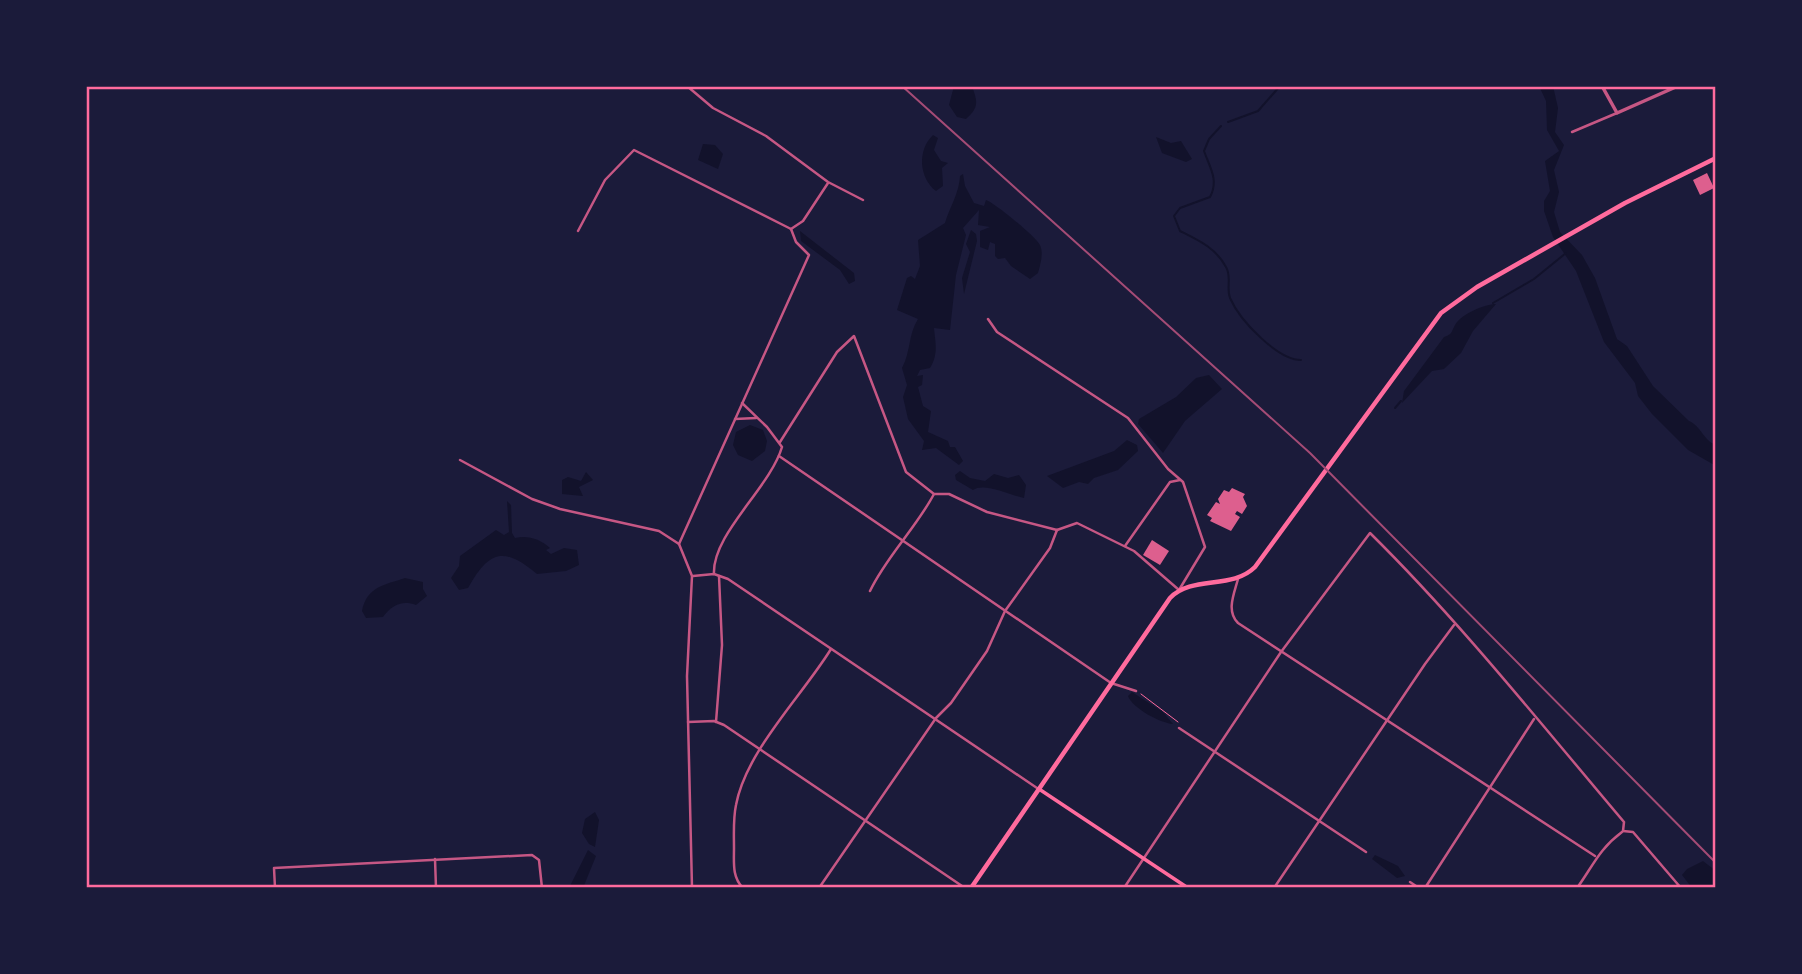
<svg xmlns="http://www.w3.org/2000/svg" width="1802" height="974" font-family="'Work Sans',sans-serif">
<style>
.water{fill:#12122b}
.lines{fill:none;stroke-linecap:round;stroke-linejoin:round}
.stream{stroke:#12122b;stroke-width:2}
.building{fill:#dd5f8e}
.path{stroke:#ff6b9d;stroke-width:1}
.minor{stroke:#c65784;stroke-width:2.5}
.tertiary{stroke:#c65784;stroke-width:3.5}
.secondary{stroke:#ff6b9d;stroke-width:3.5}
.primary{stroke:#ff6b9d;stroke-width:4.5}
.rail{stroke:#a44b75;stroke-width:2}
.neatline{fill:none;stroke:#ff6b9d;stroke-width:2.5}
</style>
<rect width="100%" height="100%" fill="#1b1b3a"/>
<!-- water -->
<g class="water">
<path d="M954,86H972C977,101 980,107 966,119L957,117L949,105Z"/>
<path d="M1539,86H1553L1558,108L1555,132L1564,145L1554,170L1559,192L1554,212L1560,232L1582,255L1595,278L1617,339L1627,346L1653,386L1689,421C1701,426 1704,441 1716,445V466L1688,450L1652,414L1638,396L1635,383L1604,342L1576,271L1553,237L1544,211V201L1550,191L1545,161L1559,151L1547,130L1546,101Z"/>
<path d="M933,135L938,138L934,150L941,161L948,163L942,168L943,186L936,191C919,178 917,150 933,135Z"/>
<path d="M1156,137L1171,143L1181,141L1192,159L1186,162L1162,153Z"/>
<path d="M703,144L715,145L723,154L718,169L698,160Z"/>
<path d="M963,174L965,186L974,203L984,206L986,200C995,203 1036,237 1040,245C1044,254 1040,265 1038,273L1030,279L1011,266L1005,258L998,259L995,256V244L990,242L988,250L980,247V231L990,227L978,225L979,210L963,228L966,235L956,275L950,330L934,328C935,342 939,353 930,368L920,370L917,376L923,375L922,385L918,387L923,406L931,411L928,432L948,441L950,447H955L963,461L959,465L936,448L922,450L924,441L908,419L903,397L907,385L902,368C911,351 908,335 918,319L897,310L907,278L911,276L915,279L920,266L918,240L945,223C950,206 959,194 960,176Z"/>
<path d="M971,230L976,234L977,241L964,294L962,278L970,252L966,244Z"/>
<path d="M800,231L854,273L855,281L849,284L840,270L801,241Z"/>
<path d="M1496,304L1473,331L1461,353L1444,369L1432,371L1402,403L1404,391L1444,337C1453,334 1451,332 1455,325C1461,314 1485,304 1496,304Z"/>
<path d="M1209,375L1222,389L1185,421L1163,453L1138,424L1139,419L1176,397L1196,378Z"/>
<path d="M750,425L763,430L767,441L765,451L752,461L738,455L733,445L736,432Z"/>
<path d="M1127,440L1137,445L1138,451L1118,470L1094,478L1088,484L1079,482L1063,488L1047,476L1114,451Z"/>
<path d="M960,471L970,478L985,481L994,474L1008,478L1019,475L1026,485L1024,498C1010,495 984,482 973,490L956,480L955,475Z"/>
<path d="M586,472L593,480L579,487L583,496L562,494V480L568,477L581,481Z"/>
<path d="M507,501L511,505L512,533L515,538C528,535 540,539 550,548L546,550L551,554L564,548L577,550L579,565L566,571L537,574C504,547 490,549 468,588L459,590L451,578L459,566L460,556L496,530L504,535L509,532Z"/>
<path d="M405,578L423,582V589L427,596L416,605C402,600 392,605 383,617L366,618L362,611C367,586 385,585 405,578Z"/>
<path d="M1132,692L1163,712L1173,724C1160,723 1132,708 1128,696Z"/>
<path d="M595,812L599,820L595,847L589,844L582,833L585,819Z"/>
<path d="M588,850L596,856L583,888H569Z"/>
<path d="M1375,855L1398,866L1405,876L1397,878L1372,859Z"/>
<path d="M1703,861L1716,871V888H1692L1682,875L1687,869Z"/>
</g>
<g class="lines">
<!-- stream -->
<g class="stream">
<path d="M1228,122L1258,111L1280,86"/>
<path d="M1221,126L1209,139L1204,151C1210,168 1219,180 1210,197L1180,208L1174,216L1180,231C1198,240 1216,248 1226,267C1232,277 1226,288 1230,298C1240,321 1278,360 1301,360"/>
<path d="M1493,303L1534,279L1566,253"/>
<path d="M1395,408L1401,401"/>
</g>
</g>
<!-- building -->
<g class="building">
<path d="M1707,173L1714,188L1700,195L1693,180Z"/>
<path d="M1232,488L1245,494L1243,497L1247,506L1242,514L1237,511L1235,514L1240,517L1231,531L1210,521L1212,518L1207,515L1216,502L1220,504L1218,499L1224,490L1229,492Z"/>
<path d="M1152,540L1169,551L1160,565L1143,555Z"/>
</g>
<g class="lines">
<!-- path -->
<path class="path" d="M1141,694L1178,722"/>
<!-- minor -->
<g class="minor">
<path d="M687,86L713,108L766,136L828,182L863,200"/>
<path d="M1572,132L1617,113"/>
<path d="M791,229L803,221L828,183"/>
<path d="M578,231L605,180L634,150L791,229"/>
<path d="M988,319L997,332L1128,418L1168,469L1183,482L1205,547L1179,590L1134,551L1077,523L1057,530"/>
<path d="M735,419L756,418"/>
<path d="M780,442L837,352L854,336L906,472L934,494H949L987,512L1057,530"/>
<path d="M779,456L1111,683L1136,691"/>
<path d="M460,460L532,499L560,509L659,531L679,544L692,576L687,676L692,888"/>
<path d="M679,544L809,255L796,242L791,229"/>
<path d="M1125,546L1170,482L1180,480"/>
<path d="M714,574C712,534 770,488 782,447L767,427L742,403"/>
<path d="M693,576L714,574L728,579L1037,788"/>
<path d="M1238,579C1234,594 1226,611 1238,623L1595,856"/>
<path d="M870,591C886,557 916,528 934,494"/>
<path d="M688,722L714,721L724,725L965,888"/>
<path d="M716,722L722,645L719,576"/>
<path d="M1179,728L1366,852"/>
<path d="M1623,831L1633,832L1681,888"/>
<path d="M435,859L436,888"/>
<path d="M1410,882L1419,888"/>
<path d="M275,888L274,868L532,855L539,860L542,888"/>
<path d="M743,888C732,877 734,863 734,848C734,834 733,819 736,805C746,751 802,696 831,649"/>
<path d="M819,888L936,718L951,703L987,651L1005,611L1050,548L1057,530"/>
<path d="M1124,888L1281,652L1370,533C1461,623 1541,724 1624,822L1623,831"/>
<path d="M1274,888L1425,664L1454,625"/>
<path d="M1425,888L1534,719"/>
<path d="M1577,888C1593,866 1599,849 1622,832"/>
</g>
<!-- tertiary -->
<path class="tertiary" d="M1602,86L1617,113L1678,86"/>
<!-- secondary -->
<path class="secondary" d="M1039,789L1188,888"/>
<!-- primary -->
<path class="primary" d="M971,888L1170,598C1192,575 1232,590 1255,567L1441,313L1477,287L1625,203L1716,158"/>
<!-- rail -->
<path class="rail" d="M902,86L1310,453L1716,863"/>
</g>
<!-- border -->
<rect width="1802" height="974" fill="none" stroke="#1b1b3a" stroke-width="175"/>
<rect x="88" y="88" width="1626" height="798" class="neatline"/>
</svg>
